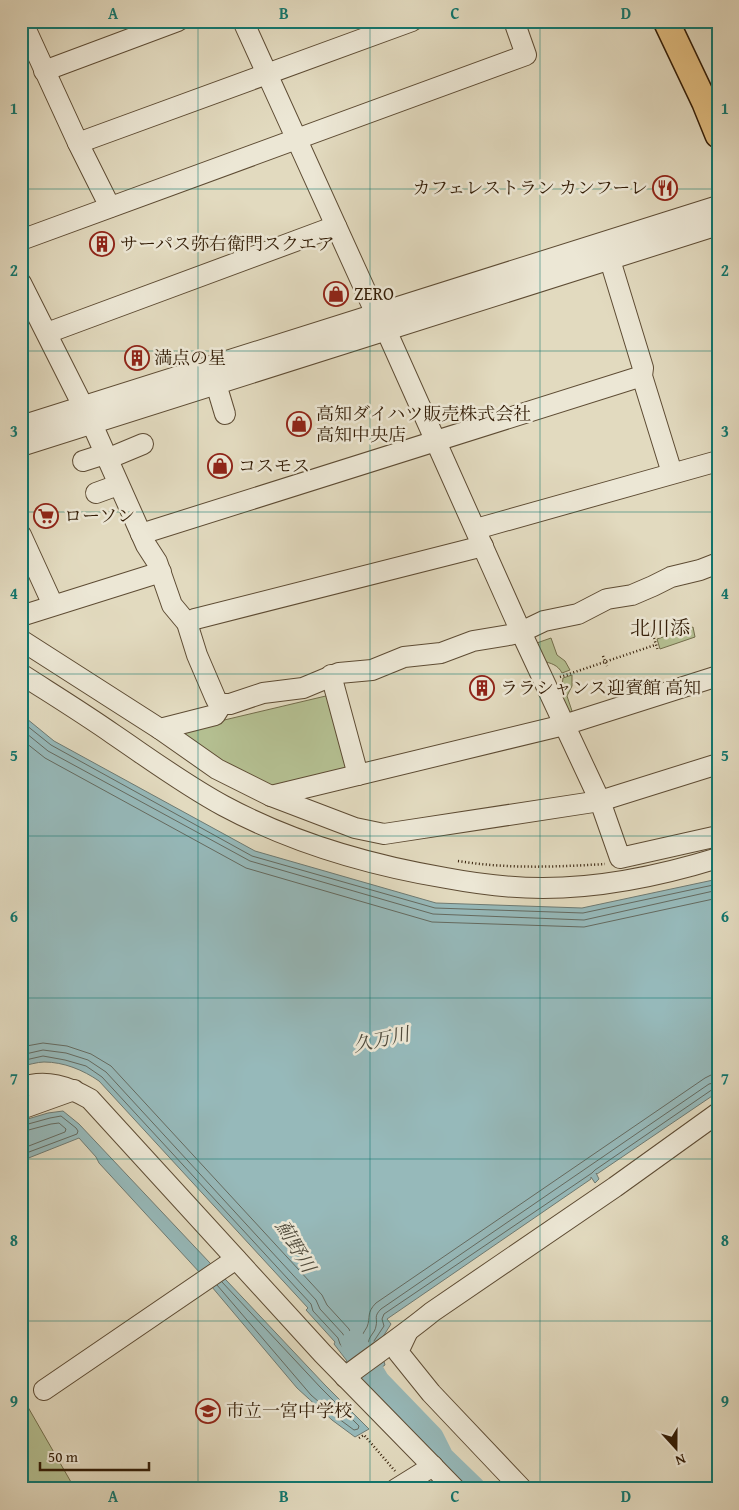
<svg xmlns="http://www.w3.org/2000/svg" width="739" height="1510" font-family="'Gentium Book Plus','Noto Serif JP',serif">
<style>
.green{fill:#b4bf91;stroke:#736e4c}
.water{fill:#96b9ba;stroke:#6e7a72}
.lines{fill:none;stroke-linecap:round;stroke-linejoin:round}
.shore{stroke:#646a60;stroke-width:1}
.river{stroke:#96b9ba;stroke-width:26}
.minor-casing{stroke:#5e4c34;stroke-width:22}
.major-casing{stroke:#321c06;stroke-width:28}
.path{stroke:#321c06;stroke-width:2.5;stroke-dasharray:1 2.5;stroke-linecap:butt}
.minor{stroke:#ece7d5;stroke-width:20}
.major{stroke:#e1bd80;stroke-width:25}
.grid{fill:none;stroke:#0f766e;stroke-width:1;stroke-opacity:0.55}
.labels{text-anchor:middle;stroke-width:5;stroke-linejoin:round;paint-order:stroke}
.poi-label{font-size:18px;fill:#321c06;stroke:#ece7d5;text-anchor:start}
.water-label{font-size:19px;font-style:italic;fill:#504b3c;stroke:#ece7d5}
.quarter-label{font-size:20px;fill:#321c06;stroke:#ece7d5}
.neatline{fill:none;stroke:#0f766e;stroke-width:2}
.grid-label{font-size:16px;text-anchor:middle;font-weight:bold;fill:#0f766e}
</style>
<rect width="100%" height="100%" fill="#e2dabf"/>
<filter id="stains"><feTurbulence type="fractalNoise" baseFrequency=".004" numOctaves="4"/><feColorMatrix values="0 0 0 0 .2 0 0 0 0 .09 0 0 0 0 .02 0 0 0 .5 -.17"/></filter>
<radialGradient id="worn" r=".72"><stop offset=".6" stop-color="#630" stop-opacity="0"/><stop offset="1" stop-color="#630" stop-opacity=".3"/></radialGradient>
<!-- green -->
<g class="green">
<path d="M693,627L695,637L660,649L657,639Z"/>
<path d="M551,638L557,655L565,661L570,670L562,673C558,665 551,663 542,661L534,644Z"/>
<path d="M572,675V686L567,696L573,714L571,715L556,692L562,686L563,678Z"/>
<path d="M330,695L348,766L344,772L267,788L181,737L182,730Z"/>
<path d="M21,1395L75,1489H21Z"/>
</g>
<!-- water -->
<g class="water">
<path d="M21,714L54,741L255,851L436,903L582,908L718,879V1092L597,1174L596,1173L599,1179L595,1183L591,1177V1179L387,1319L391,1324L379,1343L385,1365L364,1379L343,1363L347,1361L334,1344L335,1342L306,1310L308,1308L99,1081C83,1070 64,1062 44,1062C37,1062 29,1065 21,1066Z"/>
<path d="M63,1111L79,1124L325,1385L369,1429L355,1437L332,1420L297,1388L201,1274L99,1163L96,1157L79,1138L21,1161V1121L48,1113Z"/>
</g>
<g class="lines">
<!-- shore -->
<g class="shore">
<path d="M21,721L51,745L252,856L435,908L583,913L718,884"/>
<path d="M21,729L48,751L250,861L433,914L584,920L718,890"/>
<path d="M21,739L45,758L246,868L432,922L584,927L718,898"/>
<path d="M21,1047L43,1043L67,1046L91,1054L111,1066L322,1295L327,1305L349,1329L353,1339L358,1344L360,1342C361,1336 364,1332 367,1327C371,1317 366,1313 376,1303L705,1078L711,1075L718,1074"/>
<path d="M21,1055L43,1050L66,1053L88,1060L106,1072L316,1300L320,1309L343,1334L346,1342L356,1355"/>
<path d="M21,1061L43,1056L65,1060L86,1066L102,1077L311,1304L313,1311L338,1338L340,1344L351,1358"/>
<path d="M21,1126L50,1118L61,1116L76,1128L78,1131L77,1134L21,1155"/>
<path d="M21,1132L51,1124L59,1123L66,1129L65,1132L21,1149"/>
<path d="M217,1285L311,1395L335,1416L354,1430L358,1429L359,1426L321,1388L222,1282"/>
<path d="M374,1341L384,1326L382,1319L384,1314L592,1173L595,1170L713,1089L718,1088"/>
<path d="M368,1346C368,1335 375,1334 376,1326C378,1318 373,1317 381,1309L709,1084L718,1082"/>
</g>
<!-- river -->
<path class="river" d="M354,1343L377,1382L431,1438L441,1458L473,1489"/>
<defs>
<g id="minor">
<path d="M22,21L78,143L110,207"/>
<path d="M243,21L376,314"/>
<path d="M44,71L178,21"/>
<path d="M78,143L412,21"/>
<path d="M21,240L526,55L514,21"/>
<path d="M610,260L643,368L642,376L672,473"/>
<path d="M21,283L92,424L146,545L157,562L172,605L187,623L197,655L215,697L217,701L222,704H230L263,693L303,688L339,673L372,670L404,657L441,653L473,641L509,635L521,632L544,621L578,614L607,599L632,595L653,586L671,577L700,570L718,563"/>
<path d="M386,330L521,632L600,801L620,858L718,836"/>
<path d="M47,333L336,226"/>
<path d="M216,384L225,414"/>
<path d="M21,426L718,206"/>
<path d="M21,446L718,225"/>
<path d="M107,459L143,444"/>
<path d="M83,461L105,454"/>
<path d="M96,493L118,485"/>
<path d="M476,529L718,461"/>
<path d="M141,534L642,376"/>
<path d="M21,535L53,605"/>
<path d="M21,616L161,572"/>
<path d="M187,623L195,619L483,546"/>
<path d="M21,640L160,729L215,715L222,704"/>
<path d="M21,674C52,694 83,713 113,734C150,759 185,785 224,806C293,843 369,865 446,878C478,884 510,888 543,888C601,888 663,875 718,858"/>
<path d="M331,675L358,775"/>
<path d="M160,729L217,769L271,796L355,828L384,834L600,801L718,764"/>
<path d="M271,796L564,725L718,676"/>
<path d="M21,1088C45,1078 69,1087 90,1099L323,1354L455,1489"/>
<path d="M21,1109L74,1090"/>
<path d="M407,1333L398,1352L431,1393L522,1489"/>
<path d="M345,1377C374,1355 404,1335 432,1312L615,1187L718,1113"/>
<path d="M44,1390L236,1259"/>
<path d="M396,1489L433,1466"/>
</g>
<path id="major" d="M666,21L705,103L718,135"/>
</defs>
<!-- minor casing -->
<use href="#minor" class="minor-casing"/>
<!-- major casing -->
<use href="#major" class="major-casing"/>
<!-- path -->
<g class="path">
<path d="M654,638L658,651"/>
<path d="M603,656L607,666"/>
<path d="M560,677L655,645"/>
<path d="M458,861C507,869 556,867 605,864"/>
<path d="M359,1438L364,1435L395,1471"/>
</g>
<!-- minor -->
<use href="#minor" class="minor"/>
<!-- major -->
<use href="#major" class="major"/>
</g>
<!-- grid -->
<path class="grid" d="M198,21V1489M370,21V1489M540,21V1489M21,189H718M21,351H718M21,512H718M21,674H718M21,836H718M21,998H718M21,1159H718M21,1321H718"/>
<!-- icons -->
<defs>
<symbol id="restaurant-ring" viewBox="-11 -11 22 22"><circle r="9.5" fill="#ece7d5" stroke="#8f2418" stroke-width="1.5"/><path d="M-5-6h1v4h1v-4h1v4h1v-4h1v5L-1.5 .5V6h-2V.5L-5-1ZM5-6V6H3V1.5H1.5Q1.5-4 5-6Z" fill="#8f2418"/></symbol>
<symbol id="building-ring" viewBox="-11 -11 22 22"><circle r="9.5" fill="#ece7d5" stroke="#8f2418" stroke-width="1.5"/><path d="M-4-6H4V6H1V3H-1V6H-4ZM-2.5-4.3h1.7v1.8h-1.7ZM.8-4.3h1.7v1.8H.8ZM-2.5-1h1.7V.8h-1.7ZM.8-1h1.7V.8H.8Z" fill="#8f2418"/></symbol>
<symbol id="shop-ring" viewBox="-11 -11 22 22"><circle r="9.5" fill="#ece7d5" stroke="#8f2418" stroke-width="1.5"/><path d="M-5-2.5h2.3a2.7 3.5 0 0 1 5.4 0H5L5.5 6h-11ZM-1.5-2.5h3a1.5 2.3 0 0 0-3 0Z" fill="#8f2418"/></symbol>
<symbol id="supermarket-ring" viewBox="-11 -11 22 22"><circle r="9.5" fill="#ece7d5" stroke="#8f2418" stroke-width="1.5"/><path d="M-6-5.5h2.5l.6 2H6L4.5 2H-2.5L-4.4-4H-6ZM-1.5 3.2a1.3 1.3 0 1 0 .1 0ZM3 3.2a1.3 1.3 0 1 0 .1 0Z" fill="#8f2418"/></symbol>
<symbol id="school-ring" viewBox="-11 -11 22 22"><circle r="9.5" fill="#ece7d5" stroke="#8f2418" stroke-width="1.5"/><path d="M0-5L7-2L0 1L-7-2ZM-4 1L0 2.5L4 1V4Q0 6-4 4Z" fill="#8f2418"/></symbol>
</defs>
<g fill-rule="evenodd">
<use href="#restaurant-ring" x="651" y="174" width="28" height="28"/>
<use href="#building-ring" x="88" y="230" width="28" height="28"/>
<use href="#shop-ring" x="322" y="280" width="28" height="28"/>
<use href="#building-ring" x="123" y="344" width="28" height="28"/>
<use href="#shop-ring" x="285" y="410" width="28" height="28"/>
<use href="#shop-ring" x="206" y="452" width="28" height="28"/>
<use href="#supermarket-ring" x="32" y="502" width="28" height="28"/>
<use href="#building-ring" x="468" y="674" width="28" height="28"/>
<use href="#school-ring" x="194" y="1397" width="28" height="28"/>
</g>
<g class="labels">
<!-- poi labels -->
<g class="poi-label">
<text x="648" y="194" text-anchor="end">カフェレストラン カンフーレ</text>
<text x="120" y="250">サーパス弥右衛門スクエア</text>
<text x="354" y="300">ZERO</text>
<text x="154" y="364">満点の星</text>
<text x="316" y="420">高知ダイハツ販売株式会社<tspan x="316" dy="21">高知中央店</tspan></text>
<text x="238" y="472">コスモス</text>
<text x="64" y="522">ローソン</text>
<text x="500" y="694">ララシャンス迎賓館 高知</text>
<text x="226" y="1417">市立一宮中学校</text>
</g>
<!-- water labels -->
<g class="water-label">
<text transform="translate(381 1039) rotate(-12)" y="7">久万川</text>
<text transform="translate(296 1246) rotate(59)" y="7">薊野川</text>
</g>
<!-- quarter labels -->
<g class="quarter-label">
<text x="660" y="635">北川添</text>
</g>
</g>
<!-- margin -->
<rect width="739" height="1510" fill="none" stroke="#e2dabf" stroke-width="55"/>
<!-- north arrow -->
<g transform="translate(676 1448) rotate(159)" stroke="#ece7d5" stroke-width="4" paint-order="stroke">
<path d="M0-4L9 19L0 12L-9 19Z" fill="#321c06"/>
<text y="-8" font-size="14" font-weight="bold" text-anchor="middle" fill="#321c06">N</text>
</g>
<!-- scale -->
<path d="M40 1462v8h109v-8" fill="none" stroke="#321c06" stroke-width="2.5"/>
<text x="48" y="1462" font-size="15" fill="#321c06" stroke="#ece7d5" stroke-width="4" paint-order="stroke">50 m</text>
<rect x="28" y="28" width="684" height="1454" class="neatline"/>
<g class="grid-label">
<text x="113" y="19">A</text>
<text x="284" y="19">B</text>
<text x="455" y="19">C</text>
<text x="626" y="19">D</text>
<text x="14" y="114">1</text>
<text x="725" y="114">1</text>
<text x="14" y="276">2</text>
<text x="725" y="276">2</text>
<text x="14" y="437">3</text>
<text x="725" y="437">3</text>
<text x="14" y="599">4</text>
<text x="725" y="599">4</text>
<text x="14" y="761">5</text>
<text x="725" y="761">5</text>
<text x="14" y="922">6</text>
<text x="725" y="922">6</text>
<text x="14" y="1084">7</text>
<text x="725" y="1084">7</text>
<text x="14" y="1246">8</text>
<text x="725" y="1246">8</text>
<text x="14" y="1407">9</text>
<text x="725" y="1407">9</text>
<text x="113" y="1502">A</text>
<text x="284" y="1502">B</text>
<text x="455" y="1502">C</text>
<text x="626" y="1502">D</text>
</g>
<rect width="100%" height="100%" filter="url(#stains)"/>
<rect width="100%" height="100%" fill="url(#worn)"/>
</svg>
